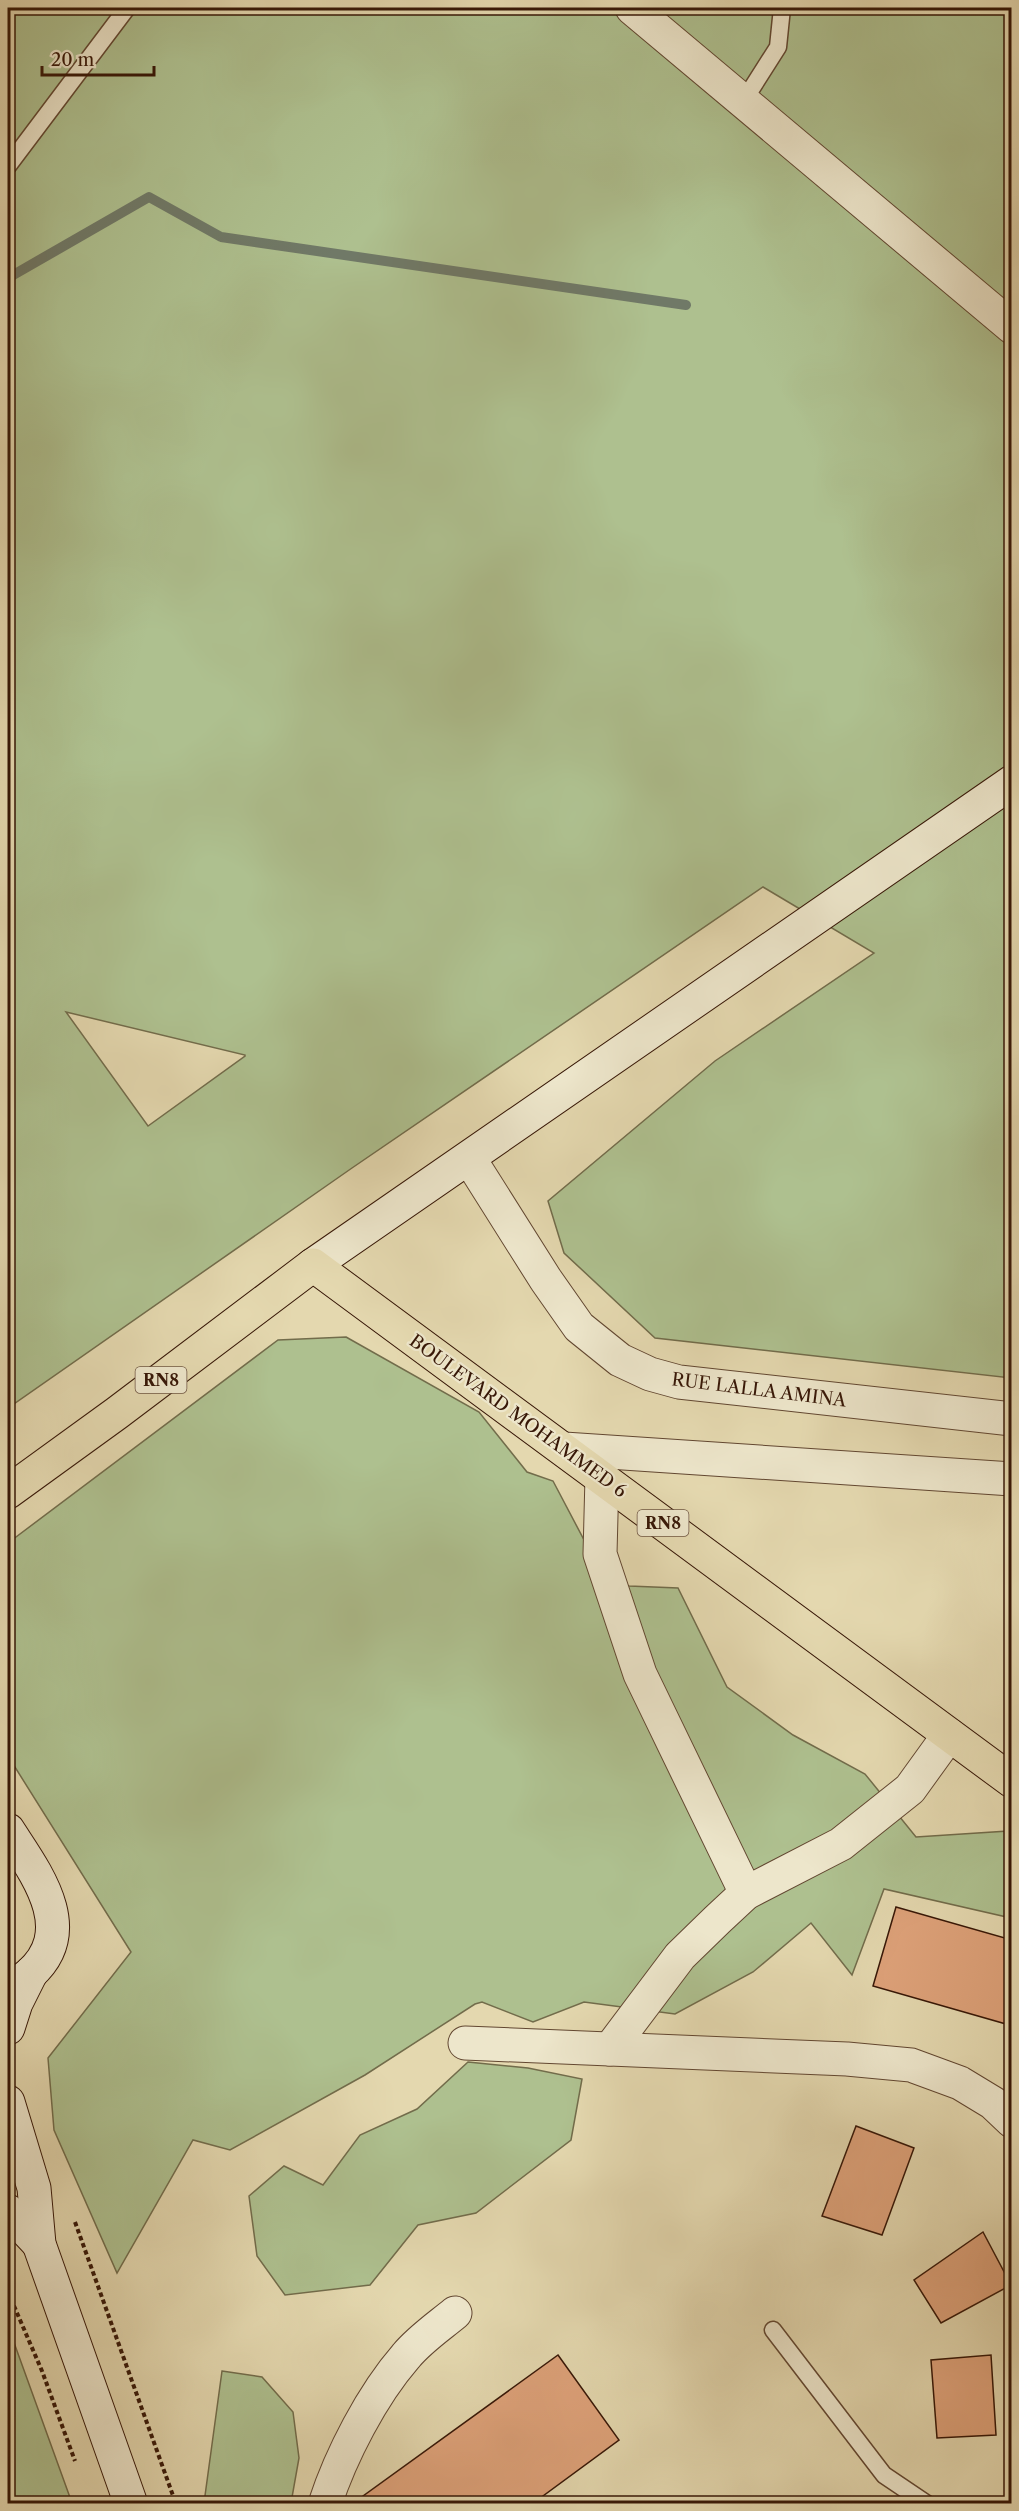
<svg xmlns="http://www.w3.org/2000/svg" width="1019" height="2511" font-family="'Libre Caslon Text',serif">
<style>
.green{fill:#aec08f;stroke:#726c4b;stroke-width:1.5;fill-rule:evenodd}
.lines{fill:none;stroke-linecap:round;stroke-linejoin:round}
.stream{stroke:#707967;stroke-width:10}
.building{fill:#dea27a;stroke:#371707;stroke-width:1.5}
.lane-casing{stroke:#624731;stroke-width:19}
.street-casing{stroke:#624731;stroke-width:35}
.secondary-casing{stroke:#371707;stroke-width:35}
.primary-casing{stroke:#371707;stroke-width:35}
.path{stroke:#371707;stroke-width:4;stroke-dasharray:4.5 3;stroke-linecap:butt}
.lane{stroke:#ede6cb;stroke-width:16}
.street{stroke:#ede6cb;stroke-width:33}
.secondary{stroke:#ede6cb;stroke-width:33}
.primary{stroke:#e4d8af;stroke-width:33}
.labels{text-anchor:middle;stroke-width:4.5;stroke-linejoin:round;paint-order:stroke}
.shield{fill:#ede6cb;stroke:#6e5542;stroke-width:1.5}
.shield-label{font-size:16px;font-weight:bold;fill:#371707}
.street-label{font-size:18px;fill:#371707;stroke:#ede6cb}
</style>
<rect width="100%" height="100%" fill="#e4d8af"/>
<filter id="stains"><feTurbulence type="fractalNoise" baseFrequency=".00333" numOctaves="4"/><feColorMatrix values="0 0 0 0 .2 0 0 0 0 .09 0 0 0 0 .02 0 0 0 .5 -.17"/></filter>
<radialGradient id="worn" r=".72"><stop offset=".6" stop-color="#630" stop-opacity="0"/><stop offset="1" stop-color="#630" stop-opacity=".3"/></radialGradient>
<!-- green -->
<g class="green">
<path d="M8,8H1011V1378L655,1338L564,1253L548,1201L715,1061L874,953L763,887L352,1168L8,1408ZM66,1012L245,1055V1056L148,1126Z"/>
<path d="M346,1337L479,1412L527,1472L553,1481L603,1576L629,1586L678,1588L727,1687L793,1735L865,1774L916,1837L1008,1831L1011,1771V1918L884,1889L852,1975L811,1923L753,1972L675,2014L584,2002L533,2022L482,2002L475,2004L365,2075L230,2150L193,2140L117,2273L54,2130L48,2058L131,1952L8,1756V1543L278,1340Z"/>
<path d="M468,2062L528,2068L582,2079L571,2140L476,2213L418,2225L370,2285L285,2295L257,2256L249,2196L284,2166L323,2185L360,2135L417,2109Z"/>
<path d="M8,2326L72,2503H8Z"/>
<path d="M222,2371L262,2377L293,2412L299,2458L291,2503H204Z"/>
</g>
<g class="lines">
<!-- stream -->
<path class="stream" d="M8,278L149,197L221,237L686,305"/>
</g>
<!-- building -->
<g class="building">
<path d="M896,1907L1012,1940V2004L1006,2024L873,1986Z"/>
<path d="M856,2126L914,2148L882,2235L822,2216Z"/>
<path d="M983,2232L1011,2285L941,2323L914,2280Z"/>
<path d="M558,2355L619,2440L532,2504H352Z"/>
<path d="M991,2355L996,2435L937,2438L931,2360Z"/>
</g>
<g class="lines">
<defs>
<g id="lane">
<path d="M743,102L778,47L782,8"/>
<path d="M8,166L127,8"/>
<path d="M773,2330L884,2475L927,2504"/>
</g>
<g id="street">
<path d="M632,8L1012,327"/>
<path d="M469,1158L546,1280L579,1327L620,1360L650,1374L679,1382L1012,1419"/>
<path d="M564,1449L1012,1479"/>
<path d="M602,1477L600,1554L640,1674L746,1893"/>
<path d="M465,2043L847,2059L911,2065L960,2083L993,2103L1012,2121"/>
<path d="M610,2049L680,1956L717,1920L746,1893L841,1844L910,1789L949,1735"/>
<path d="M325,2504C341,2455 372,2395 406,2356C419,2340 438,2327 455,2313"/>
</g>
<g id="secondary">
<path d="M313,1265L1012,782"/>
<path d="M8,1830C35,1872 80,1929 30,1974C23,1980 15,1984 8,1990"/>
<path d="M8,2028L16,2003L31,1973"/>
<path d="M8,2102L34,2188L39,2244L131,2504"/>
<path d="M8,2211L39,2244"/>
</g>
<path id="primary" d="M8,1492L117,1413L313,1265L1012,1781"/>
</defs>
<!-- lane casing -->
<use href="#lane" class="lane-casing"/>
<!-- street casing -->
<use href="#street" class="street-casing"/>
<!-- secondary casing -->
<use href="#secondary" class="secondary-casing"/>
<!-- primary casing -->
<use href="#primary" class="primary-casing"/>
<!-- path -->
<g class="path">
<path d="M75,2222L176,2504"/>
<path d="M8,2292L42,2371L75,2461"/>
</g>
<!-- lane -->
<use href="#lane" class="lane"/>
<!-- street -->
<use href="#street" class="street"/>
<!-- secondary -->
<use href="#secondary" class="secondary"/>
<!-- primary -->
<use href="#primary" class="primary"/>
</g>
<g class="labels">
<!-- shield labels -->
<g class="shield">
<rect x="135.5" y="1367" width="51" height="26" rx="4.5"/>
<rect x="637.5" y="1510" width="51" height="26" rx="4.5"/>
</g>
<g class="shield-label">
<text x="161" y="1386">RN8</text>
<text x="663" y="1529">RN8</text>
</g>
<!-- street labels -->
<g class="street-label">
<text transform="translate(759 1390) rotate(7)" y="6">RUE LALLA AMINA</text>
<text transform="translate(518 1416) rotate(36)" y="6">BOULEVARD MOHAMMED 6</text>
</g>
</g>
<!-- margin -->
<rect width="1019" height="2511" fill="none" stroke="#e4d8af" stroke-width="30"/>
<rect x="9" y="9" width="1001" height="2493" fill="none" stroke="#371707" stroke-width="3"/>
<rect x="15" y="15" width="989" height="2481" fill="none" stroke="#371707" stroke-width="1.5"/>
<!-- scale -->
<path d="M42 66v9h112v-9" fill="none" stroke="#371707" stroke-width="3"/>
<text x="51" y="66" font-size="18" fill="#371707" stroke="#ede6cb" stroke-width="4.5" paint-order="stroke">20 m</text>
<rect width="100%" height="100%" filter="url(#stains)"/>
<rect width="100%" height="100%" fill="url(#worn)"/>
</svg>
